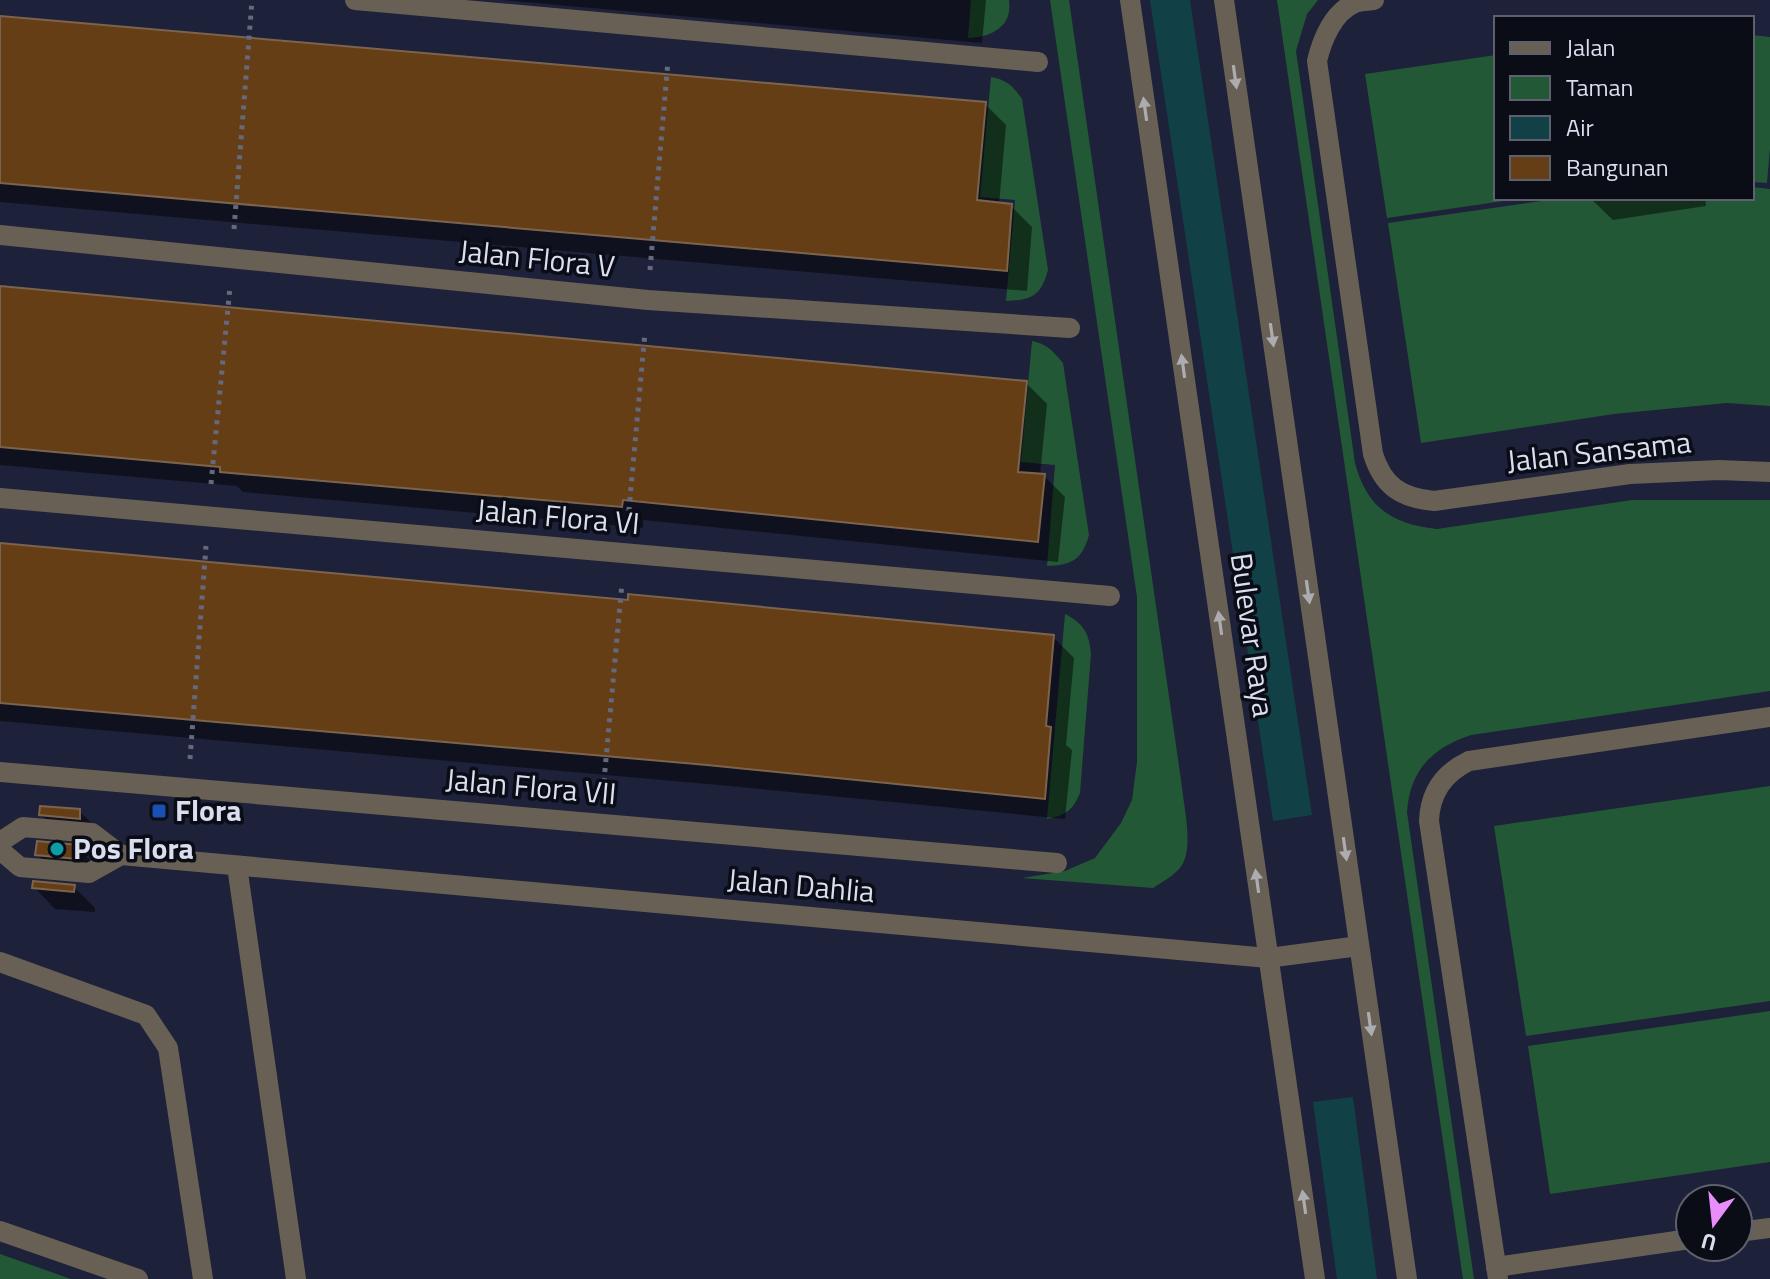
<svg xmlns="http://www.w3.org/2000/svg" width="1770" height="1279" font-family="'Titillium Web',sans-serif">
<style>
.green{fill:#235836}
.water{fill:#114147}
.shadow{fill:#0007}
.building{fill:#653e16;stroke:#7c634d;stroke-width:2}
.lines{fill:none;stroke-linecap:round;stroke-linejoin:round}
.path{stroke:#65697e;stroke-width:5;stroke-dasharray:4 6;stroke-linecap:butt}
.minor{stroke:#686054;stroke-width:20}
.oneway{fill:#adacb1}
.transit-dot{fill:#1a4fb4;stroke:#0a0c16;stroke-width:3}
.culture-dot{fill:#0f9aa8;stroke:#0a0c16;stroke-width:3}
.labels{text-anchor:middle;stroke-width:7;stroke-linejoin:round;paint-order:stroke}
.street-label{font-size:30px;fill:#dbdeef;stroke:#0a0c16}
.poi-label{font-size:30px;font-weight:bold;fill:#dbdeef;stroke:#0a0c16;text-anchor:start}
</style>
<rect width="100%" height="100%" fill="#1d2139"/>
<!-- green -->
<g class="green">
<path d="M971,0H1009C1013,27 991,37 968,38Z"/>
<path d="M1050,0H1069L1182,787C1184,809 1195,852 1179,869C1172,877 1162,882 1153,888L1022,878L1065,871L1095,858L1121,823L1132,800L1137,762V597Z"/>
<path d="M1277,0H1318L1307,14L1296,51L1355,463C1367,508 1392,524 1437,529L1632,500H1770V691L1471,735C1432,748 1410,770 1407,812L1474,1279H1463Z"/>
<path d="M1752,35L1770,37V148L1767,183L1752,182Z"/>
<path d="M1496,55V198H1524L1387,218L1365,74Z"/>
<path d="M991,77C1007,80 1013,86 1022,99L1048,270C1041,296 1032,300 1006,301L1015,200L980,197Z"/>
<path d="M1752,187L1770,189V406L1727,403L1614,414L1421,443L1388,223L1563,198H1752Z"/>
<path d="M1032,341C1047,344 1053,351 1063,363L1089,535C1082,560 1072,565 1047,566L1055,465L1021,462Z"/>
<path d="M1065,614C1084,624 1089,633 1091,654L1080,793C1073,810 1066,815 1047,819Z"/>
<path d="M1770,786V1001L1526,1036L1494,826Z"/>
<path d="M1770,1011V1162L1550,1194L1528,1046Z"/>
<path d="M0,1254L71,1279H0Z"/>
</g>
<!-- water -->
<g class="water">
<path d="M1150,0H1190L1312,815L1273,821Z"/>
<path d="M1353,1097L1377,1279H1337L1313,1102Z"/>
</g>
<!-- shadow -->
<g class="shadow">
<path d="M502,0H986L982,43Z"/>
<path d="M0,17L985,104L1006,125L999,205L1011,206L1032,227L1027,291L0,202Z"/>
<path d="M1590,198H1705L1706,206L1613,220Z"/>
<path d="M0,288L1026,383L1047,404L1040,475L1044,476L1065,497L1058,562L643,520V528L243,492L237,486L0,465Z"/>
<path d="M0,545L629,602L1053,637L1074,658L1066,745L1072,750L1065,819L730,786L0,721Z"/>
<path d="M79,811L101,832L63,836L41,815Z"/>
<path d="M77,847L98,868L59,876L38,855Z"/>
<path d="M34,887H74L95,908V912L55,909Z"/>
</g>
<!-- building -->
<g class="building">
<path d="M0,16L986,102L977,200L1012,204L1007,271L0,183Z"/>
<path d="M0,286L1027,381L1018,472L1045,474L1038,542L623,500L622,507L220,472V467L0,447Z"/>
<path d="M0,543L562,594L628,600V594L1054,635L1046,726L1051,727L1045,799L707,765L0,703Z"/>
<path d="M40,806L80,809V819L39,815Z"/>
<path d="M37,841L78,845L77,859L35,855Z"/>
<path d="M33,881L75,885L74,892L32,888Z"/>
</g>
<g class="lines">
<!-- path -->
<g class="path">
<path d="M234,229L252,0"/>
<path d="M650,270L668,61"/>
<path d="M211,484L230,287"/>
<path d="M628,521L645,332"/>
<path d="M190,759L206,546"/>
<path d="M603,792L622,583"/>
</g>
<!-- minor -->
<g class="minor">
<path d="M355,0L1038,62"/>
<path d="M1130,0L1315,1279"/>
<path d="M1224,0L1407,1279"/>
<path d="M1374,0C1369,1 1360,1 1355,3C1333,12 1322,40 1317,61L1373,454C1383,486 1401,498 1434,501L1630,474L1719,470L1770,472"/>
<path d="M0,235L648,300L1070,328"/>
<path d="M0,498L1110,596"/>
<path d="M0,772L1057,863"/>
<path d="M0,842L23,827L92,833L121,855L89,873L20,867L0,850"/>
<path d="M121,855L1268,958L1359,946"/>
<path d="M237,866L296,1279"/>
<path d="M0,962L146,1015L168,1048L203,1279"/>
<path d="M0,1231L138,1279"/>
<path d="M1738,1232L1770,1228"/>
<path d="M1496,1267L1690,1239"/>
<path d="M1498,1279L1429,821C1430,792 1444,773 1469,761L1770,717"/>
</g>
</g>
<!-- one-way arrows -->
<defs><path id="oneway-solid" d="M-6-.8H1V-3.2L6.5 0L1 3.2V.8H-6Z" transform="scale(2)"/></defs>
<g class="oneway">
<use href="#oneway-solid" transform="translate(1235 77) rotate(82)"/>
<use href="#oneway-solid" transform="translate(1145 109) rotate(-98)"/>
<use href="#oneway-solid" transform="translate(1272 335) rotate(82)"/>
<use href="#oneway-solid" transform="translate(1183 366) rotate(-98)"/>
<use href="#oneway-solid" transform="translate(1308 592) rotate(82)"/>
<use href="#oneway-solid" transform="translate(1220 623) rotate(-98)"/>
<use href="#oneway-solid" transform="translate(1345 849) rotate(82)"/>
<use href="#oneway-solid" transform="translate(1257 881) rotate(-98)"/>
<use href="#oneway-solid" transform="translate(1370 1024) rotate(82)"/>
<use href="#oneway-solid" transform="translate(1304 1202) rotate(-98)"/>
</g>
<!-- markers -->
<rect class="transit-dot" x="151" y="803" width="16" height="16" rx="4"/>
<circle class="culture-dot" cx="57" cy="849" r="8"/>
<g class="labels">
<!-- street labels -->
<g class="street-label">
<text transform="translate(537 259) rotate(6)" y="10">Jalan Flora V</text>
<text transform="translate(1599 452) rotate(-6)" y="10">Jalan Sansama</text>
<text transform="translate(558 517) rotate(5)" y="10">Jalan Flora VI</text>
<text transform="translate(1252 635) rotate(82)" y="10">Bulevar Raya</text>
<text transform="translate(531 787) rotate(5)" y="10">Jalan Flora VII</text>
<text transform="translate(801 886) rotate(5)" y="10">Jalan Dahlia</text>
</g>
<!-- poi labels -->
<g class="poi-label">
<text x="175" y="821">Flora</text>
<text x="73" y="859">Pos Flora</text>
</g>
</g>
<!-- legend -->
<rect x="1494" y="16" width="260" height="184" fill="#0a0c16" stroke="#5e606d" stroke-width="2"/>
<rect x="1510" y="42" width="40" height="12" fill="#686054" stroke="#5e606d" stroke-width="2"/>
<text x="1566" y="56" font-size="24" fill="#dbdeef">Jalan</text>
<rect x="1510" y="76" width="40" height="24" fill="#235836" stroke="#5e606d" stroke-width="2"/>
<text x="1566" y="96" font-size="24" fill="#dbdeef">Taman</text>
<rect x="1510" y="116" width="40" height="24" fill="#114147" stroke="#5e606d" stroke-width="2"/>
<text x="1566" y="136" font-size="24" fill="#dbdeef">Air</text>
<rect x="1510" y="156" width="40" height="24" fill="#653e16" stroke="#5e606d" stroke-width="2"/>
<text x="1566" y="176" font-size="24" fill="#dbdeef">Bangunan</text>
<!-- north arrow -->
<g transform="translate(1714 1223) rotate(195)"><circle r="38" fill="#0a0c16" stroke="#5e606d" stroke-width="2"/>
<path d="M0-6L14 30L0 20L-14 30Z" fill="#ea8dfc"/>
<text y="-12" font-size="22" font-weight="bold" text-anchor="middle" fill="#dbdeef">U</text>
</g>
</svg>
